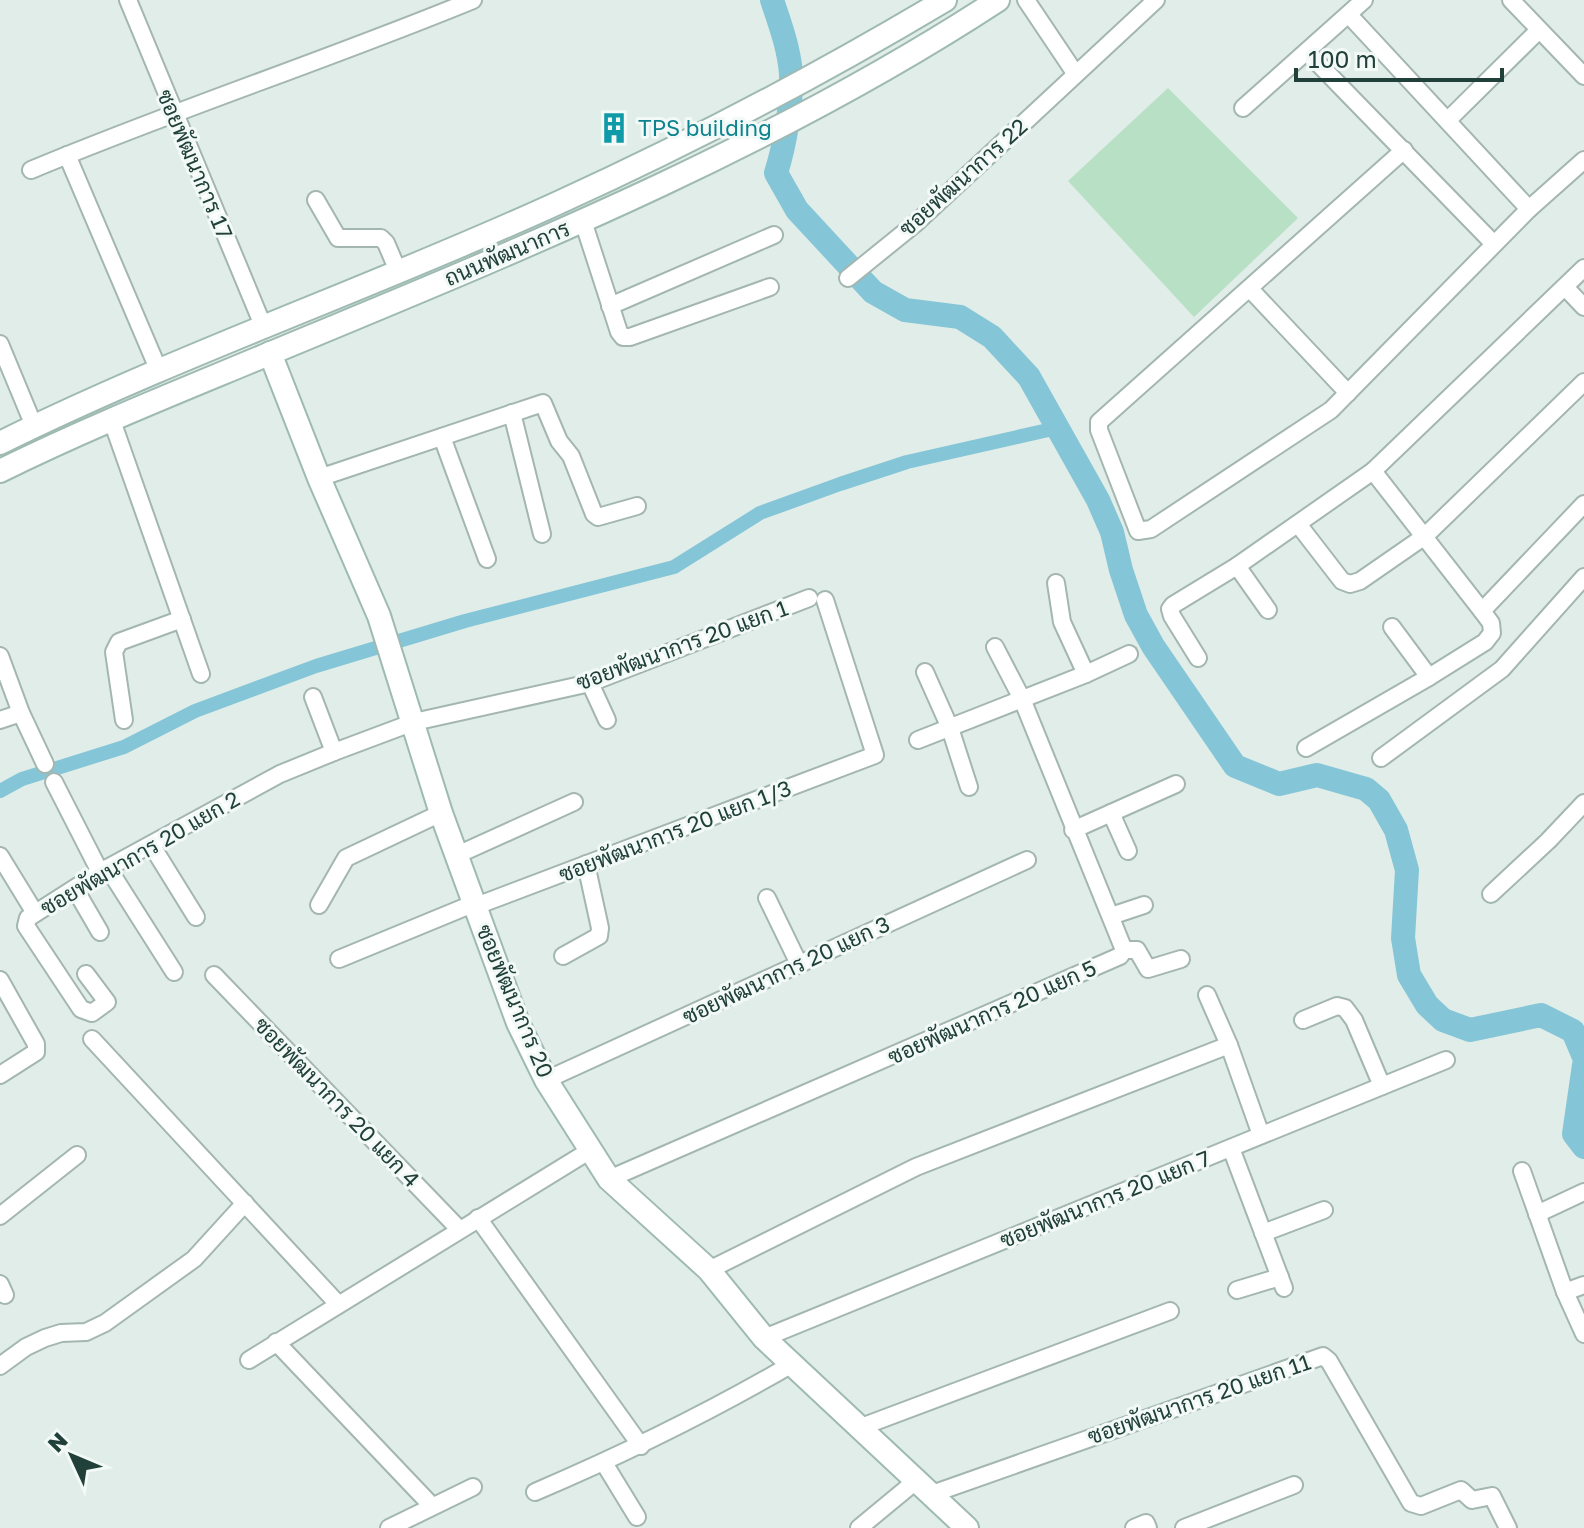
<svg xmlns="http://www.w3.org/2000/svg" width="1584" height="1528" font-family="'Golos Text',Sarabun,sans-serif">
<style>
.grass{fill:#b8e0c5}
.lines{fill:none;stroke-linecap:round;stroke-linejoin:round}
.canal{stroke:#84c6d7;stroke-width:14}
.river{stroke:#84c6d7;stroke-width:24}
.street-casing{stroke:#a3b6b0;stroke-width:20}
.secondary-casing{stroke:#9ebab2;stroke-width:26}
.street{stroke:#fff;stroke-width:16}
.secondary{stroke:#fff;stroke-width:22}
.labels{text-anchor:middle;stroke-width:6;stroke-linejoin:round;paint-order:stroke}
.culture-label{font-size:22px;fill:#0d838f;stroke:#f2f9f6;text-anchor:start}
.street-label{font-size:22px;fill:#204039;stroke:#f2f9f6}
</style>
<rect width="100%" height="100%" fill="#e1ede8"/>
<!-- grass -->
<path class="grass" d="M1168,88L1298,218L1194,317L1068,181Z"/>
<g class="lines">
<!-- canal -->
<path class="canal" d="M0,791L22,779L124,747L195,711L316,666L465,621L674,567L760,513L840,484L907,462L1057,428"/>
<!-- river -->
<g class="river">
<path d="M772,0C780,24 789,48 791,74C792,104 785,144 776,173L797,210L873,292L905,310L960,317L992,337L1029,377L1098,500L1112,532L1121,570L1136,615L1153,646L1235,766L1279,784L1317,775L1366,789L1379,800L1396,830L1407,870L1403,938L1409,975L1427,1005L1443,1020L1470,1030L1541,1015L1573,1031L1584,1057"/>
<path d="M1584,1065L1574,1134L1584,1147"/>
</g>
<defs>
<g id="street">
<path d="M128,0L264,328"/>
<path d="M1026,0L1075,73"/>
<path d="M1511,0L1584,76"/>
<path d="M1349,15L1529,209"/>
<path d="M1307,52L1494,244"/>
<path d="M1243,108L1364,0"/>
<path d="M1448,120L1539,30"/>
<path d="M1404,150L1099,422V430L1138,531L1151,529L1331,410L1529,209L1584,160"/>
<path d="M67,155L159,371"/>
<path d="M31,170C177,109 327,60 473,0"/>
<path d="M316,200L338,238H381L386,243L398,271"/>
<path d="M583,221L619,332L623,337H630L770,287"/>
<path d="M848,278L916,223L1156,0"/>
<path d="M1565,287L1584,307"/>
<path d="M1250,289L1348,393"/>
<path d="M610,306L774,235"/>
<path d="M0,344L34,426"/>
<path d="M512,413L542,534"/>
<path d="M111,418L201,674"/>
<path d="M442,437L487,559"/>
<path d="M319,478L543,403L559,441L571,456L594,514L598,517L637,506"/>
<path d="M1298,524L1342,581L1350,584L1360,581L1425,536L1584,382"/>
<path d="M1237,566L1268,610"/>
<path d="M1056,583L1062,622L1086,674"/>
<path d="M1482,611L1584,504"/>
<path d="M1392,627L1429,677"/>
<path d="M995,647L1022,699L1124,950"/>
<path d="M0,656L21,713L45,764"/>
<path d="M1198,658L1172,616L1170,609L1173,605L1237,566L1373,471L1584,268"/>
<path d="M925,672L950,728L969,787"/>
<path d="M590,683L607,720"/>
<path d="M313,697L334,752"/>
<path d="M0,720L21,713"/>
<path d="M124,720L114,652L119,642L182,619"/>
<path d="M918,740L1086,674L1129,654"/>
<path d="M1306,748L1429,677L1485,642L1492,633L1491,623L1482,611L1373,471"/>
<path d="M1381,758L1502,669L1584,577"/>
<path d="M54,782L100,872"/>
<path d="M1111,813L1128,851"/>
<path d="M1073,830L1176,784"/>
<path d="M152,846L196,917"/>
<path d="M457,855L574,802"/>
<path d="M0,856L35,913"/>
<path d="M108,868L174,972"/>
<path d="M75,889L100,932"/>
<path d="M1491,894L1548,841L1584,803"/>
<path d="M767,898L799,964"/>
<path d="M319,905L346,858L441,813"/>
<path d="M476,906L875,755L825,600"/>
<path d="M1111,916L1144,905"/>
<path d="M1124,950H1137L1148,969L1181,959"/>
<path d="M563,956L599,936L600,928L586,864"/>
<path d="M339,959L475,903"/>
<path d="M86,974L107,1002L92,1013L81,1009L26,926L28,918L100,872L280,774L334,752L414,722L590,683L809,598"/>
<path d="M214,975L459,1229"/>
<path d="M0,980L36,1044V1052L0,1075"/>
<path d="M1207,995L1229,1045L1261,1135"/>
<path d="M1303,1020L1337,1006L1345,1008L1354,1020L1382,1086"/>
<path d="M92,1039L338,1304"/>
<path d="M546,1080L1027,860"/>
<path d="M1231,1148L1284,1288"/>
<path d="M1522,1171L1565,1292L1584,1334"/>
<path d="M609,1179L1120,956L1124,950"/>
<path d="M1537,1214L1584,1192"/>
<path d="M0,1216L77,1155"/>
<path d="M478,1218L641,1446"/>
<path d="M1263,1233L1324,1210"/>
<path d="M709,1270L916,1167L1229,1045"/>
<path d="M0,1284L5,1295"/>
<path d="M1237,1290L1280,1277"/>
<path d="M1565,1292L1584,1285"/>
<path d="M764,1338L1446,1060"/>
<path d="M276,1342L432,1506"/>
<path d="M249,1360L589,1151"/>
<path d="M0,1366L26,1347L45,1338L61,1333L86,1332L105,1323L194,1259L245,1203"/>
<path d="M861,1427L1170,1311"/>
<path d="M604,1463L637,1517"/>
<path d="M535,1492C624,1454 708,1413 792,1364"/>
<path d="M932,1494L1323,1356L1329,1361L1411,1503L1421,1506L1461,1490L1472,1500L1492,1496L1508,1528"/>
<path d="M389,1528L473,1487"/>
<path d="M859,1528L917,1480"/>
<path d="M1134,1528L1146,1523L1148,1528"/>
<path d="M1184,1528L1294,1485"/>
</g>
<g id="secondary">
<path d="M270,353L319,478L379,616L441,813L518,1023L546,1080L609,1179L709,1270L764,1338L967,1528"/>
<path d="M0,443C182,353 375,287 560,202C692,142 821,74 945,0"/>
<path d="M0,471C89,427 180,391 271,353C519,250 772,148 998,0"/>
</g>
</defs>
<!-- street casing -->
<use href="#street" class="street-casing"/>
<!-- secondary casing -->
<use href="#secondary" class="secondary-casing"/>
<!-- street -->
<use href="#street" class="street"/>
<!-- secondary -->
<use href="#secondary" class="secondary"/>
</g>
<!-- icons -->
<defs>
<symbol id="building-bare" viewBox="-9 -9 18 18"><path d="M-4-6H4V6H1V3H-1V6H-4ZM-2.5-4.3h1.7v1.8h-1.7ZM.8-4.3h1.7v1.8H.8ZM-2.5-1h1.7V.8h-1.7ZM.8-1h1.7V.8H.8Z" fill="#0f9aa8" stroke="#f2f9f6" stroke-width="2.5" paint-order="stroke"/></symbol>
</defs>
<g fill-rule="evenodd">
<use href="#building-bare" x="592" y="106" width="44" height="44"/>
</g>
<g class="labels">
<!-- culture labels -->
<g class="culture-label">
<text x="638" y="136">TPS building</text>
</g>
<!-- street labels -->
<g class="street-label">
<text transform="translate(195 164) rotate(67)" y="8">ซอยพัฒนาการ 17</text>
<text transform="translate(963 177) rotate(-42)" y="8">ซอยพัฒนาการ 22</text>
<text transform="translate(507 253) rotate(-23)" y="8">ถนนพัฒนาการ</text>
<text transform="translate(682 645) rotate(-20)" y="8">ซอยพัฒนาการ 20 แยก 1</text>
<text transform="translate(675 831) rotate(-21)" y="8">ซอยพัฒนาการ 20 แยก 1/3</text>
<text transform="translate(140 853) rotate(-30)" y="8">ซอยพัฒนาการ 20 แยก 2</text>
<text transform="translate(786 970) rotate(-25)" y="8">ซอยพัฒนาการ 20 แยก 3</text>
<text transform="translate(515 1001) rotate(67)" y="8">ซอยพัฒนาการ 20</text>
<text transform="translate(992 1012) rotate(-24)" y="8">ซอยพัฒนาการ 20 แยก 5</text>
<text transform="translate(337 1102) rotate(46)" y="8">ซอยพัฒนาการ 20 แยก 4</text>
<text transform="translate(1105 1199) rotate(-22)" y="8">ซอยพัฒนาการ 20 แยก 7</text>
<text transform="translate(1199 1399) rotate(-19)" y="8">ซอยพัฒนาการ 20 แยก 11</text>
</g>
</g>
<!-- north arrow -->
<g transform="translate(72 1456) rotate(314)" stroke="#f2f9f6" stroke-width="6" paint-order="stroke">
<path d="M0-6L14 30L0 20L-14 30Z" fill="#204039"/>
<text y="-12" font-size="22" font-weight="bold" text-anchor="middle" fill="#204039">N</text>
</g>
<!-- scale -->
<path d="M1296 68v12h206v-12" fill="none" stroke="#204039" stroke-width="4"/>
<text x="1308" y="68" font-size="24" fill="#204039" stroke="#f2f9f6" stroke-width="6" paint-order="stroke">100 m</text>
</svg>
